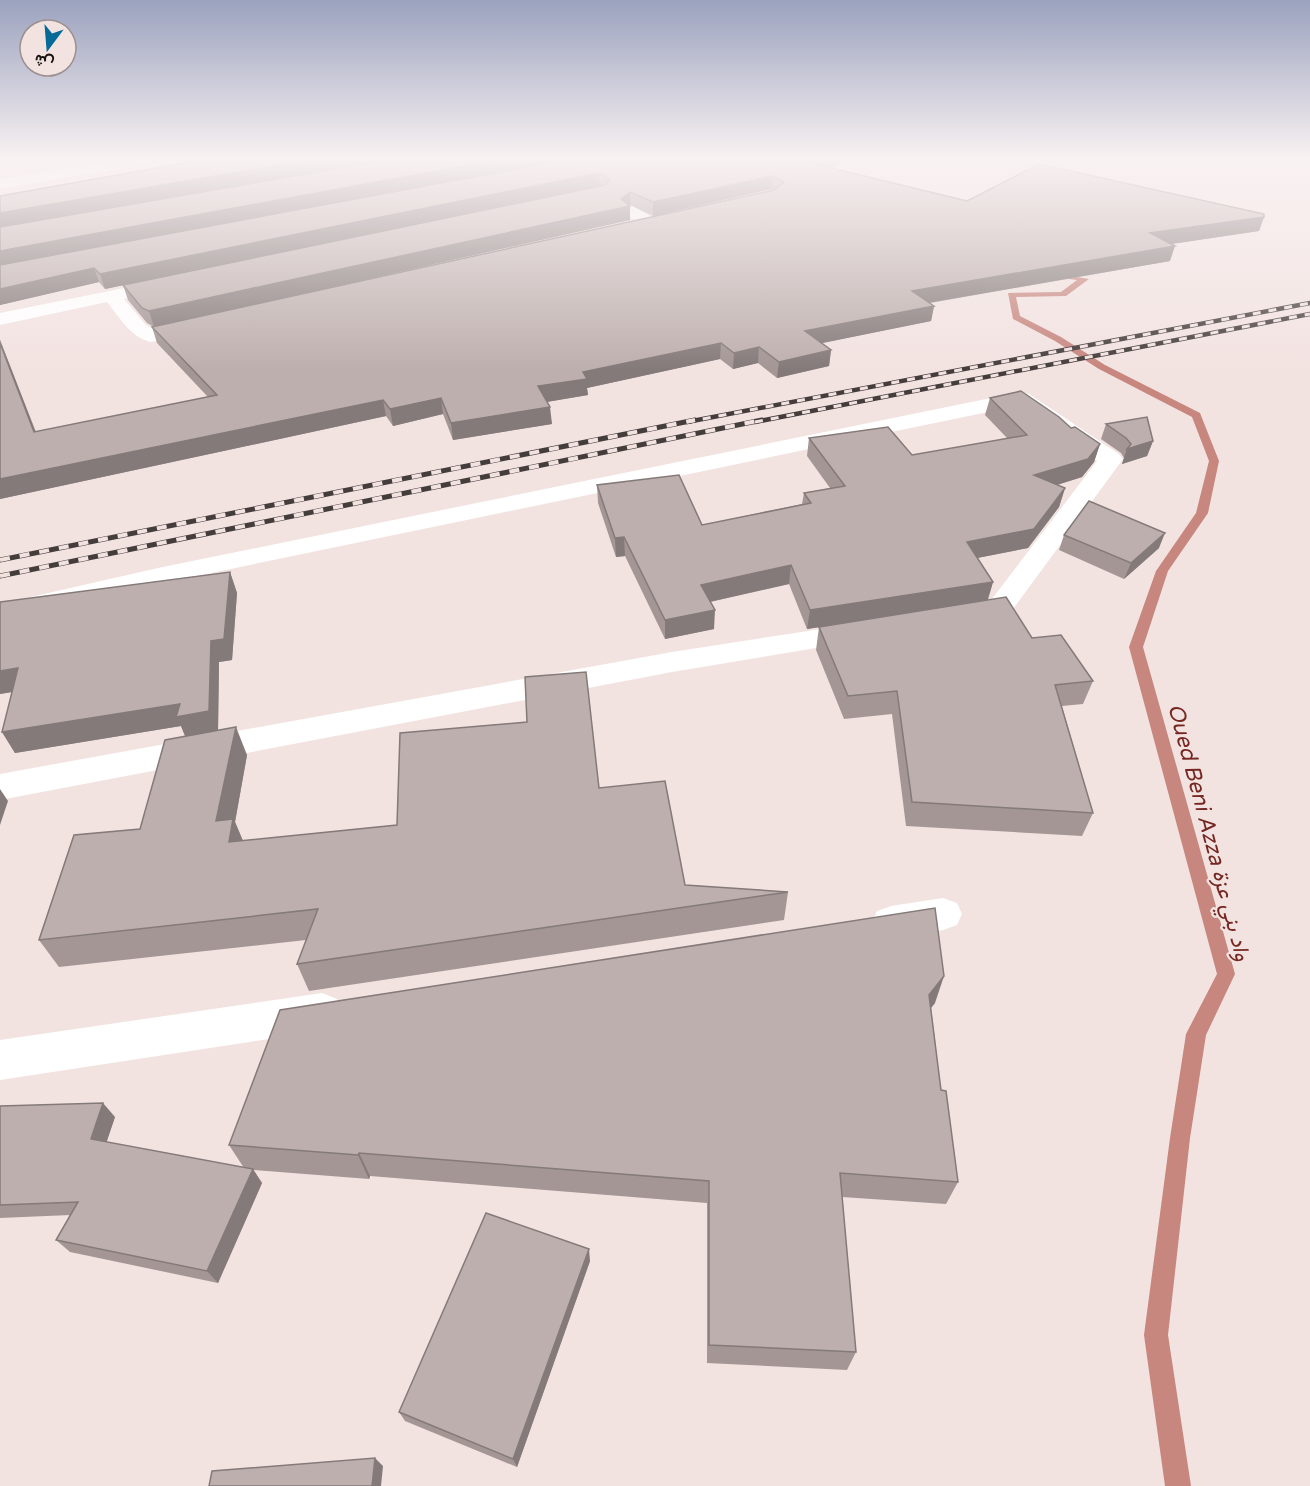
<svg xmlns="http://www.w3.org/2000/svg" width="1310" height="1486" font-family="'Varela Round',Vazirmatn,sans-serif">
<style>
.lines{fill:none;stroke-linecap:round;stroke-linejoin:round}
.stream{fill:#c7867e;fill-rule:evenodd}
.minor{fill:#fff;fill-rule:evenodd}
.rail-far1-casing{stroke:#443d3c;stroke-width:4.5}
.rail-casing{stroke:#443d3c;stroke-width:5}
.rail-far1{stroke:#f2e3e1;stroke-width:3;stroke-dasharray:8;stroke-linecap:butt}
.rail{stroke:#f2e3e1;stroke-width:4;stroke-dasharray:10;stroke-linecap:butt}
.wall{fill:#a39695}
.shaded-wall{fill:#847a79}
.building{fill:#bdafad;stroke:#847a79;stroke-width:1.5}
.labels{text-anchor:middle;stroke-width:4.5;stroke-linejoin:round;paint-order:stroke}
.water-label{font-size:22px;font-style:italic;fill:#762722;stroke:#f2e3e1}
</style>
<rect width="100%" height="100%" fill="#f2e3e1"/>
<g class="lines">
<!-- stream -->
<path class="stream" d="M1053,273L1089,279L1066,296L1016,297L1020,316L1061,337L1105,365L1200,413L1219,461L1208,513L1168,571L1143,647L1235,974L1206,1035L1190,1138L1168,1335L1191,1486H1165L1144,1335L1170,1138L1186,1034L1217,974L1129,647L1156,571L1196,513L1209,461L1192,417L1099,369L1055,341L1013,319L1008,293L1061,292L1077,280L1053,277Z"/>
<!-- minor -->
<g class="minor">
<path d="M118,160H155L148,164L0,189V179Z"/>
<path d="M548,160H565L605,190L653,218L686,210L694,215L692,218L651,228L645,226L595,196Z"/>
<path d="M169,279L175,280L178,284L175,288L124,299L146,325L154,329L197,320L204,322L207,326L204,330L151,342C130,337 120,318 107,302L0,325V313Z"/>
<path d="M1021,392L1029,394L1119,454L1123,459L1008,616C992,620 974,626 958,621L954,615L958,609L989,603L1097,461L1017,406L158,584L0,622V604L158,568Z"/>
<path d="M860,623L870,625L875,632L870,639L672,672L0,800V774L672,652Z"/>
<path d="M943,898L957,903L962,914L957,925L943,930L891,938L877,933L872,922L877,911L891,906Z"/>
<path d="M322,993L337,999L343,1012L337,1025L322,1031L0,1080V1040Z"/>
</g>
<defs>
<g id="rail-far1">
<path d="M687,422L1310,303"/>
<path d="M755,422L1310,314"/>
</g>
<g id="rail">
<path d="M0,560L695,420"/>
<path d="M0,576L762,420"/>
</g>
</defs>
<!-- rail-far1 casing -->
<use href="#rail-far1" class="rail-far1-casing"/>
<!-- rail casing -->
<use href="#rail" class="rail-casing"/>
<!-- rail-far1 -->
<use href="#rail-far1" class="rail-far1"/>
<!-- rail -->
<use href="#rail" class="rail"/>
</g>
<!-- wall -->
<g class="wall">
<path d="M384,160L177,197L387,160L839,165L828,167L967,201L1264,217L1259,231L1170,244V261L930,303L934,306L931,321L821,343L831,350L829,366L777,378L758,363L733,369L720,359L587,388L588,395L547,402L552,424L453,440L443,414L393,426L386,416L0,499V340L36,432L208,397L157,343L152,327L774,190L772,189L653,216L630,205V220L154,327L147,323L128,300L123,285L600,186L105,289L99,282L0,305V196Z"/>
<path d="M990,398L1071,428L1100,444L1094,462L1082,477L1057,485L1065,488L1059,507L1028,548L977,558L993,582L988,600L1032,638L1093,681L1083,704L1062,706L1093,813L1082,836L906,826L892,714L844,719L816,650L819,627L852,622L807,629L789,584L710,602L714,629L665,639L625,556L616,557L598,503L597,485L702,525L802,504L804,493L830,488L807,456L809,438L912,455L1008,439L985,415Z"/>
<path d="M1106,424L1153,441L1147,456L1122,464L1124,458L1121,453L1101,439Z"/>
<path d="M1064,535L1159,548L1124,579L1059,550Z"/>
<path d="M230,572L237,593L232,660L219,662L218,730L247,755L235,822L243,841L397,825L599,788L685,885L788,892L784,920L309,991L297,964L306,940L59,967L39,940L140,829L185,736L181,726L15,753L2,732L12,692L0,694V602Z"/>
<path d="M935,1003L931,1008L941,1090L958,1182L946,1204L842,1197L856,1352L847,1370L707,1363V1203L370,1176L369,1179L253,1170L262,1183L218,1283L70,1252L56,1240L70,1215L0,1218V1106L115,1117L106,1142L244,1168L229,1145Z"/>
<path d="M590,1261L517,1467L405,1421L399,1412Z"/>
</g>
<!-- shaded-wall -->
<g class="shaded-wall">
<path d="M309,160H384L0,228V213Z"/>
<path d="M497,160L565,161L0,267V251Z"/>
<path d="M840,160L839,165L801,173L802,161Z"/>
<path d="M599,173L600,186L105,289L100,274Z"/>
<path d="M773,176L772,189L653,216V202Z"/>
<path d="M630,192V205L628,207L630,206V220L154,327L149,311L621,199Z"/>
<path d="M1264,217L1259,231L1145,248L1150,233Z"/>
<path d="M1175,246L1170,261L909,306L912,291Z"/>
<path d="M94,268L99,282L0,305V289Z"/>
<path d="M934,306L931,321L803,347L805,331Z"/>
<path d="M0,340L42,449L34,432L0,343Z"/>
<path d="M721,343L720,359L587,388L588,395L540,403L538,386L583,372Z"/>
<path d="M759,347L758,363L733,369L734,353Z"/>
<path d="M831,350L829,366L777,378L779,362Z"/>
<path d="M441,398L443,414L393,426L390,409Z"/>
<path d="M383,400L386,416L0,499V479Z"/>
<path d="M550,407L552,424L453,440L451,423Z"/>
<path d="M1153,441L1147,456L1122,464L1127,449Z"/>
<path d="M1100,444L1094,462L1082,477L1028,494L1034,475Z"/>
<path d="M1065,488L1059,507L1028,548L962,561L967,542Z"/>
<path d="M1165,533L1159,548L1124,579L1131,563Z"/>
<path d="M624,537L625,556L616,557L615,538Z"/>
<path d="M791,565L789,584L700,604L701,585Z"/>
<path d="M230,572L237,593L232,660L219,662L218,732L186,738L181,726L15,753L2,732L211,641Z"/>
<path d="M993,582L987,601L807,629L810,610Z"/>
<path d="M715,610L714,629L665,639V620Z"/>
<path d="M18,668L30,689L0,694V671Z"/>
<path d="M236,727L247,755L235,822L246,848L242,870L216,821Z"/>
<path d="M0,789L8,801L0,825Z"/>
<path d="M944,976L935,1003L920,1021L929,995Z"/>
<path d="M103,1103L115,1117L103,1153L91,1139Z"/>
<path d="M359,1153L370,1176L369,1179L358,1155Z"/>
<path d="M253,1169L262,1183L218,1283L207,1271Z"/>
<path d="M589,1249L590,1261L517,1467L513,1459Z"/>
<path d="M375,1458L383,1466L381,1486H372Z"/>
</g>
<!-- building -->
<g class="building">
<path d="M190,160H309L0,213V196L190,162Z"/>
<path d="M387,160H497L0,251V227Z"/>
<path d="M565,160H804L802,161L967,201L1039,164L1264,214V217L1150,233L1175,246L912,291L934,306L805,331L831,350L779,362L759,347L734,353L721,343L583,372L587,379L538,386L550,407L451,423L441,398L390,409L383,400L0,479V343L34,432L217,395L152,327L774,190L784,182L773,176L653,202L630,192L621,199L630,206L149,311L142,308L123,285L605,185L610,180L599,173L100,274L94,268L0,289V265Z"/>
<path d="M1021,391L1059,417L1071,428L1075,427L1100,444L1088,459L1034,475L1065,488L1034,529L967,542L993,582L810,610L791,565L701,585L715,610L665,620L624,537L615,538L597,485L679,475L702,525L811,503L804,493L845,486L809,438L888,427L912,455L1027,435L990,398Z"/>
<path d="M1147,417L1153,441L1127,449L1131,444L1126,438L1106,424Z"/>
<path d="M1089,501L1165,533L1131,563L1064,535Z"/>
<path d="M230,572L224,639L211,641L209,711L176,717L180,704L2,732L18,668L0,671V602Z"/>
<path d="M1006,597L1032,638L1061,635L1093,681L1055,685L1093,813L912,802L897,691L848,696L819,627Z"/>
<path d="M586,672L599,788L665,781L685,885L788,892L297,964L318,909L39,940L74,835L140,829L165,740L236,727L216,821L233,819L229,842L397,825L400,733L527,722L525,677Z"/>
<path d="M935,908L944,976L929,995L941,1090L946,1091L958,1182L840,1173L856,1352L709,1345V1181L359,1153L358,1155L229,1145L280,1010Z"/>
<path d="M103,1103L91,1139L253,1169L207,1271L56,1240L78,1202L0,1205V1106Z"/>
<path d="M486,1213L589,1249L513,1459L399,1412Z"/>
<path d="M375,1458L372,1486H209L212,1471Z"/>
</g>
<!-- sky -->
<linearGradient id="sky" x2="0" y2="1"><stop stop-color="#9ba2be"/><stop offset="0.43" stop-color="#f9f2f2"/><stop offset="1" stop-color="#f9f2f2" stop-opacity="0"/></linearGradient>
<rect width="1310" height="369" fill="url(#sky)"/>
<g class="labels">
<!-- water labels -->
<g class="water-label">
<text transform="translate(1210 832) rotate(75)" y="8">Oued Beni Azza واد بني عزة</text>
</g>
</g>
<!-- north arrow -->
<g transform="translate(48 48) rotate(196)"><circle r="28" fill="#f2e3e1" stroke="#9b908f" stroke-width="1.5"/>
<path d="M0-4.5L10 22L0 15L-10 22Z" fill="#046a98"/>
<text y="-9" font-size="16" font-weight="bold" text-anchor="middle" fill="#181313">ش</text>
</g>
</svg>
